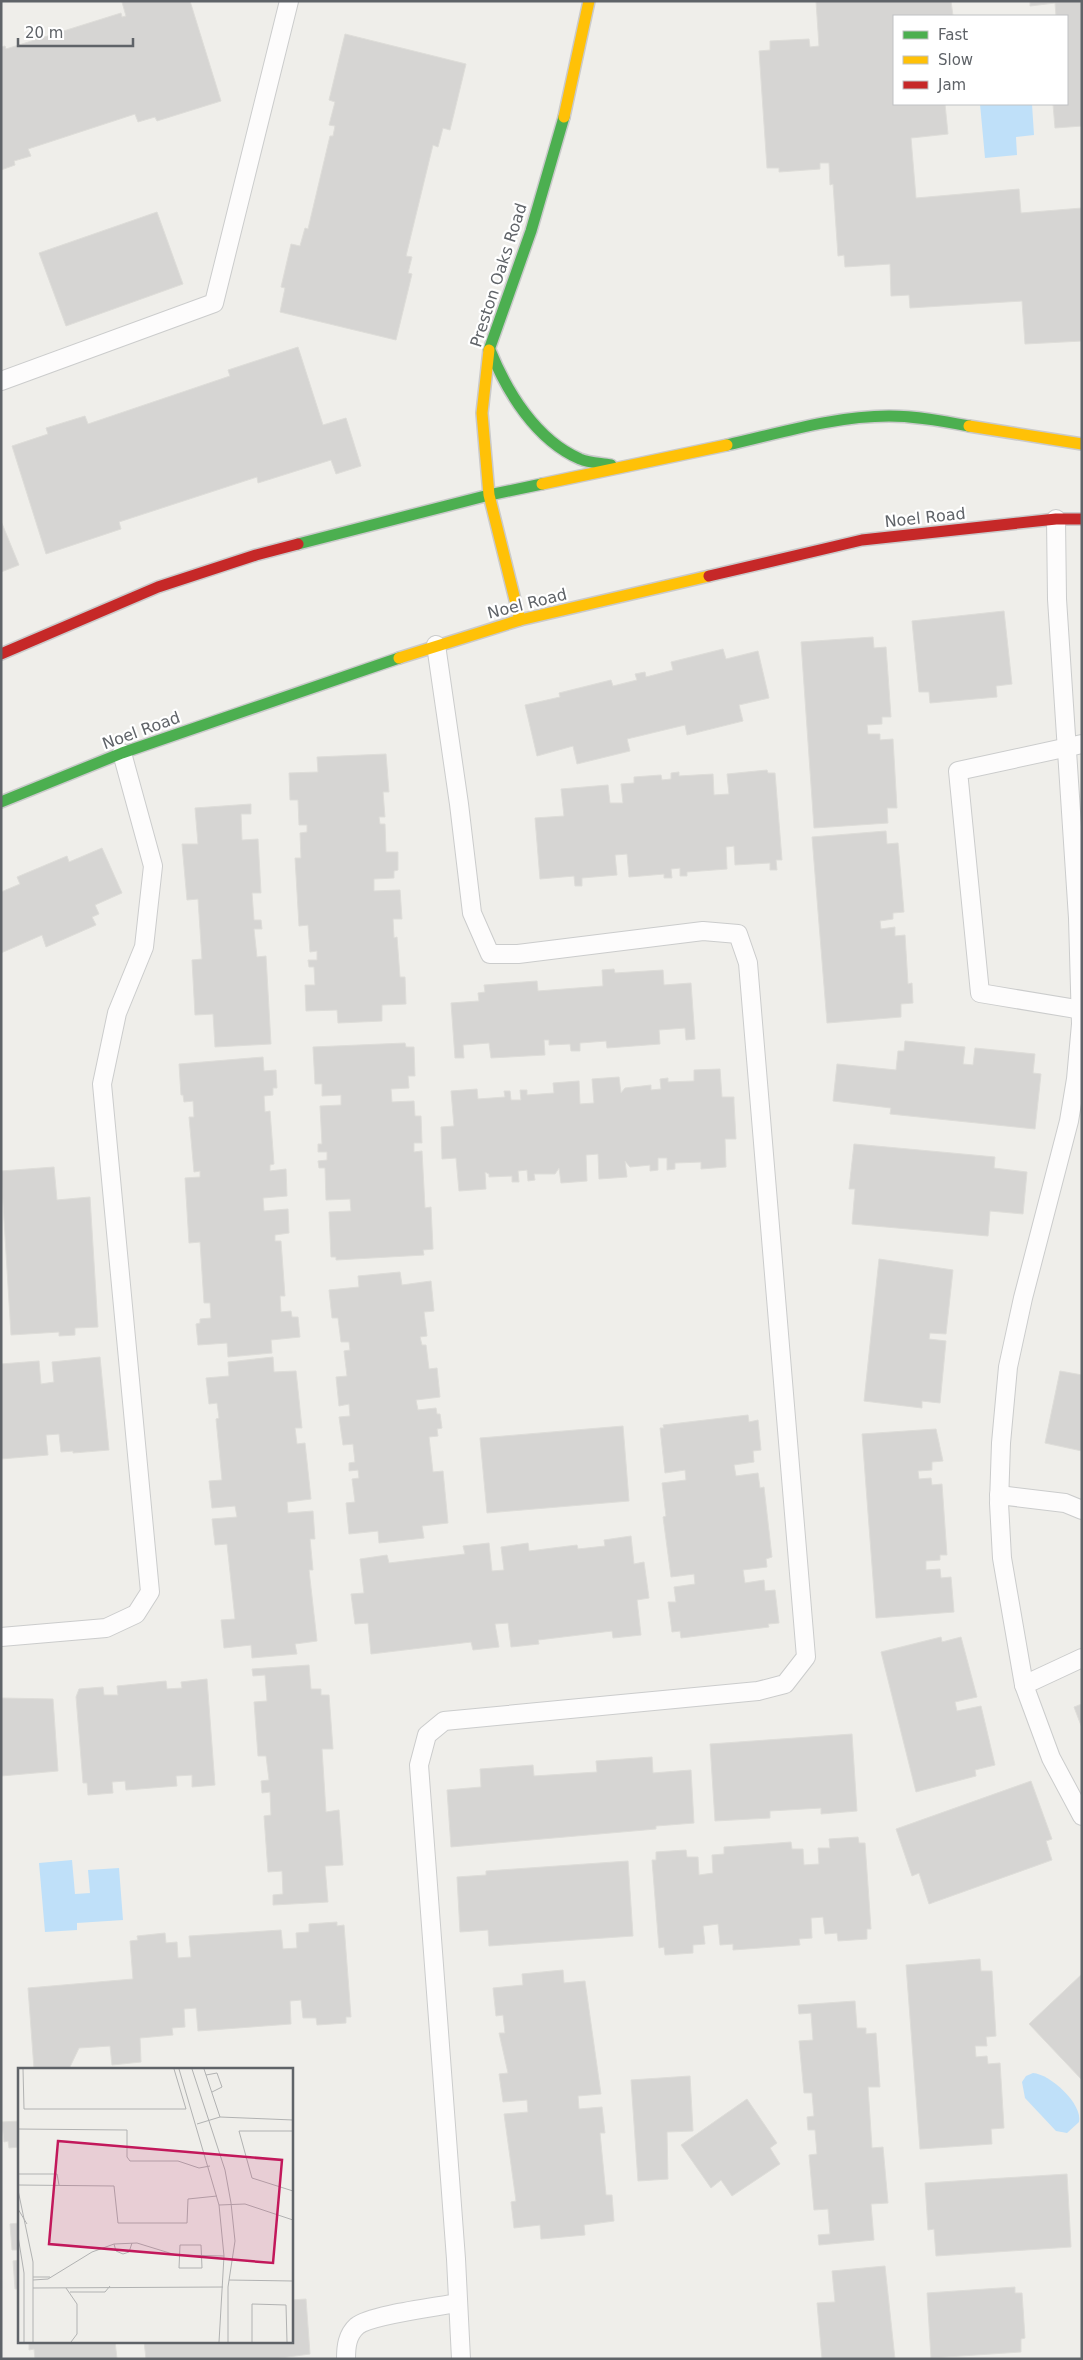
<svg xmlns="http://www.w3.org/2000/svg" width="1083" height="2360" font-family="'DejaVu Sans',sans-serif">
<style>
.water{fill:#bfe0f9}
.building{fill:#d6d5d3;stroke:#deddd9}
.lines{fill:none;stroke-linecap:round;stroke-linejoin:round}
.lane-casing{stroke:#cbcccc;stroke-width:20}
.fast-casing{stroke:#cacacb;stroke-width:14}
.slow-casing{stroke:#cacacb;stroke-width:14}
.jam-casing{stroke:#cacacb;stroke-width:14}
.lane{stroke:#fdfcfc;stroke-width:18}
.fast{stroke:#4caf50;stroke-width:11}
.slow{stroke:#ffc107;stroke-width:11}
.jam{stroke:#c62828;stroke-width:11}
.labels{text-anchor:middle;stroke-width:4.5;stroke-linejoin:round;paint-order:stroke}
.street-label{font-size:16px;fill:#5f6368;stroke:#fff}
.inset-road{fill:none;stroke:#b1b2b2;stroke-width:1}
.view{fill:#c2185b;fill-opacity:0.15;stroke:#c2185b;stroke-width:2.5}
.inset-edge{fill:none;stroke:#5f6368;stroke-width:2.5}
</style>
<rect width="100%" height="100%" fill="#efeeea"/>
<!-- water -->
<g class="water">
<path d="M980,104H1032L1034,135L1016,137L1017,155L985,158Z"/>
<path d="M72,1860L75,1894L90,1893L88,1870L119,1868L123,1920L77,1923V1930L45,1932L39,1863Z"/>
<path d="M1033,2073C1050,2074 1083,2104 1079,2122L1067,2133L1056,2131L1025,2098L1022,2082L1026,2076Z"/>
</g>
<!-- building -->
<g class="building">
<path d="M190,1L221,101L157,121L155,117L138,122L135,114L28,149L31,156L14,161L15,165L1,170V47L5,46L6,49L121,13L122,17L126,16L122,2L124,1Z"/>
<path d="M816,1H951L953,16H894V104H945L948,134L911,138L916,198L1019,189L1021,213L1082,208V341L1025,344L1022,301L910,308L909,295L891,296L890,264L845,267L844,255L838,256L833,184L830,185L829,163H820V169L779,172V168H767L759,51L770,50V41L809,39L810,47L819,46Z"/>
<path d="M1030,1H1082V126L1055,128L1053,104H1067V16H1056L1055,3L1030,6Z"/>
<path d="M345,34L466,64L450,130L443,128L438,147L433,145L406,256L412,257L408,273L412,274L396,340L280,312L285,288L281,287L291,244L300,246L305,228L308,229L330,136H333L335,126L329,125L335,102L329,100Z"/>
<path d="M157,212L183,284L66,326L39,253Z"/>
<path d="M298,347L323,425L346,418L361,466L336,474L331,460L258,483L257,477L119,522L121,529L46,554L12,446L48,434L46,428L85,416L88,424L230,376L228,370Z"/>
<path d="M1,521L19,565L1,572Z"/>
<path d="M1004,611L1012,684L996,686L997,697L930,703L929,692H919L912,621Z"/>
<path d="M873,637L874,648L886,647L891,717H882V724L867,725L868,734H880V740L893,739L897,808H887L888,823L814,828L801,642Z"/>
<path d="M723,649L726,659L758,651L769,698L739,705L743,721L687,735L685,725L627,739L630,751L577,764L573,746L537,756L525,705L560,697L559,693L611,680L613,686L637,680L635,674L645,672L646,677L673,670L671,662Z"/>
<path d="M386,754L389,792H383L385,817H379L380,824H385L386,852H398V870L394,871V878L374,879V891L400,890L402,919H393L394,938L397,937L400,977H405L406,1004L382,1005V1021L338,1023L337,1010L306,1011L305,985H315L314,967H309L308,960H317V951L310,952L308,925L299,926L295,858H301L300,833L307,832V825H299L298,800H290L289,773L318,772L317,757Z"/>
<path d="M767,770L768,773H775L782,860H776L777,870H770V863L735,865L734,846L726,847L727,869L687,872V876H680V868L671,869L672,878H664V874L629,877L627,854L615,855L617,875L582,878V886H575L574,876L540,879L535,818L564,816L561,789L608,785L610,803H623L621,784L634,783V777L661,775L662,780L671,779V773L679,772V776L713,774L714,795L729,794L727,774Z"/>
<path d="M251,804V814H241L242,840L258,839L261,893H252L254,920H261L262,929H254L257,957L266,956L271,1044L215,1047L213,1014L195,1015L192,960L202,959L198,899L187,900L182,844H198L195,808Z"/>
<path d="M886,831L887,844L898,843L904,912L893,913V919L880,921L881,929L895,927V936L905,935L908,984L912,983L913,1003L901,1004V1017L827,1023L812,837Z"/>
<path d="M102,848L122,893L95,905L99,914L92,917L96,925L46,947L42,935L1,953V892L20,884L17,877L67,856L69,862Z"/>
<path d="M614,969L615,973L663,970L664,985L691,983L695,1039L686,1040L685,1028L659,1030L660,1044L607,1048L606,1041L580,1043V1051H571L570,1044L549,1045V1040H544L545,1055L491,1058L489,1043L463,1045L464,1058H455L451,1003L479,1001L478,993L485,992L484,985L537,981L538,991L603,986L602,970Z"/>
<path d="M905,1041L965,1047L963,1064L973,1065L975,1048L1035,1054L1033,1073L1041,1074L1035,1129L890,1114L891,1108L833,1101L837,1064L896,1070L898,1051H904Z"/>
<path d="M405,1043L406,1047H414L415,1076H408L409,1088L391,1089L392,1102L414,1101L415,1116H421L422,1143H414V1152L422,1151L425,1208L431,1207L433,1249L423,1250L424,1255L336,1260V1257H331L329,1212L351,1211L350,1199L326,1200L325,1168H319L318,1161L327,1160V1152H318V1144H322L320,1106L341,1105V1095L322,1096V1084H315L313,1047Z"/>
<path d="M263,1057L264,1071L276,1070L277,1088H273V1095L264,1096L265,1112L270,1111L274,1164L270,1165V1171L286,1169L287,1196L263,1198L264,1211L288,1209L289,1233L275,1235V1241H281L285,1296H280L281,1312L291,1311L292,1317H298L300,1337L271,1340L272,1353L228,1357L227,1343L198,1345L196,1324L200,1323V1319L211,1318L210,1303H204L200,1242L189,1243L185,1178L200,1177V1171L194,1172L189,1117H194L193,1101L184,1102L183,1095H181L179,1064Z"/>
<path d="M720,1069L722,1097H734V1103L736,1139H725L726,1167L701,1169V1162L675,1163V1169L667,1170V1158H658V1170L650,1171V1165L630,1167L625,1161L627,1177L599,1179L598,1154L586,1155L587,1181L561,1183L559,1168L555,1174H534L535,1180L528,1181L527,1170L518,1171L519,1182H512V1176L489,1177V1174L485,1172L486,1189L459,1191L456,1158L442,1159L441,1127L454,1126L451,1091L477,1089L478,1099L505,1097L504,1091H510L511,1100H521L520,1090H527V1095L554,1093L553,1083L579,1081L580,1104L594,1103L592,1079L619,1077L621,1093L625,1088L651,1085V1090L661,1089L660,1079L668,1078V1082L694,1081V1070Z"/>
<path d="M854,1144L995,1157L994,1168L1027,1172L1023,1214L990,1211L988,1236L852,1224L855,1189H849Z"/>
<path d="M54,1167L57,1200L90,1197L98,1327L75,1328V1335L59,1336V1332L11,1335L1,1171Z"/>
<path d="M879,1259L953,1270L946,1334L930,1333L929,1339L946,1341L940,1403L922,1401V1408L864,1401Z"/>
<path d="M400,1272L402,1285L431,1281L434,1311L424,1312L427,1336L420,1337L422,1345H426L429,1369L437,1368L440,1397L416,1400L418,1410L436,1408L437,1414H440L442,1428L437,1429L438,1436L429,1437L433,1472L443,1471L448,1523L422,1526L424,1538L379,1543L378,1531L349,1534L346,1503L355,1502L352,1479L359,1478L358,1470L349,1471V1463L355,1462L353,1444L343,1445L339,1417L350,1416L349,1404L339,1406L336,1377L347,1376L344,1351L350,1350L349,1342H341L338,1318H332L329,1290L359,1287L358,1276Z"/>
<path d="M100,1357L109,1450L73,1453V1451L61,1452L59,1434L46,1435L48,1455L1,1459V1364L39,1361L41,1384L54,1382L52,1362Z"/>
<path d="M273,1357L274,1372L296,1371L302,1428H295L297,1444L305,1443L311,1499L287,1502L288,1513L313,1511L315,1539H310L313,1570H309L317,1641L295,1644L297,1654L252,1658L251,1645L224,1648L221,1620L235,1619L227,1544L215,1545L212,1519L237,1517L235,1506L212,1508L209,1481L222,1480L216,1419L219,1418L217,1403L209,1404L206,1378L229,1376L228,1362Z"/>
<path d="M1060,1371L1082,1375V1451L1045,1443Z"/>
<path d="M748,1415L749,1422L758,1420L761,1450L753,1451L754,1462L734,1465L736,1476L758,1473L760,1488L764,1487L772,1557L766,1559L767,1567L743,1570L745,1583L764,1580L765,1591L775,1590L779,1623L768,1624L769,1627L681,1638L680,1631L672,1632L668,1602H676L674,1587L695,1584L694,1574L671,1577L663,1517L666,1516L662,1483L686,1480L685,1470L665,1473L660,1428H664L663,1425Z"/>
<path d="M623,1426L629,1501L487,1513L480,1438Z"/>
<path d="M936,1429L943,1461L932,1462V1470L918,1471L919,1479L931,1478L932,1485L942,1484L947,1555H940V1560L926,1561V1570L940,1569L941,1578L951,1577L954,1612L876,1618L862,1434Z"/>
<path d="M631,1536L634,1564L644,1562L649,1598L637,1600L641,1635L613,1638L612,1631L538,1640L539,1644L511,1647L508,1623L495,1624L499,1647L473,1650L471,1642L371,1654L368,1623L355,1624L351,1594L364,1593L360,1559L387,1555L389,1563L465,1554L463,1546L489,1543L492,1571L504,1570L501,1547L528,1543L529,1551L577,1545L578,1549L605,1546L604,1540Z"/>
<path d="M941,1637L942,1642L961,1637L977,1697L955,1702L957,1711L981,1706L995,1765L975,1770L976,1776L916,1792L881,1652Z"/>
<path d="M309,1665L311,1689H321V1695H329L333,1749H322L326,1812L339,1810L343,1865L325,1866L328,1902L273,1905V1895L283,1894L282,1871L268,1872L264,1816L271,1815L270,1792L262,1793L261,1781L269,1780L266,1756H258L254,1702L267,1701L265,1675L253,1676L252,1669Z"/>
<path d="M207,1679L215,1785L192,1787V1775L176,1776L177,1786L126,1790L125,1781L112,1782L113,1793L88,1795L87,1783H83L76,1697L79,1689L103,1687L104,1695H118L117,1686L166,1681L167,1689L182,1688L181,1682Z"/>
<path d="M1,1698L53,1699L58,1771L1,1776Z"/>
<path d="M1082,1704V1728L1074,1707Z"/>
<path d="M852,1734L857,1811L821,1814V1808L770,1811V1818L715,1821L710,1744Z"/>
<path d="M652,1757L653,1773L691,1770L694,1823L656,1826V1829L451,1847L447,1790L481,1787L480,1769L533,1765L534,1776L597,1772L596,1761Z"/>
<path d="M1031,1781L1052,1839L1046,1841L1052,1860L929,1904L919,1873L912,1876L896,1829Z"/>
<path d="M858,1837L859,1843H865L871,1929H867V1939L838,1941L837,1933L825,1934L823,1917L811,1918L812,1938L799,1939L800,1945L733,1950V1944L720,1945L718,1924L703,1926L705,1944L693,1945V1953L665,1955L664,1947L659,1948L652,1860H656V1852L686,1850L687,1857H698L699,1875L713,1873L712,1855L724,1854V1847L791,1842L792,1849H803L804,1865L819,1864L818,1848H830L829,1839Z"/>
<path d="M628,1861L633,1936L489,1946L488,1930L460,1932L457,1877L486,1875V1871Z"/>
<path d="M337,1922V1926L344,1925L351,2017H346V2023L317,2025L316,2018H303L301,2000L290,2001L291,2024L198,2031L196,2008L184,2009L185,2027L172,2028L173,2035L140,2038L141,2062L112,2065L110,2046L79,2048L69,2069H34L28,1988L133,1979L130,1941L138,1940L137,1936L165,1933L166,1943L177,1942L178,1958L191,1957L189,1936L281,1930L283,1949L297,1948L296,1933L309,1932V1924Z"/>
<path d="M980,1959L981,1971H992L996,2036L986,2037L987,2046H975L976,2057L987,2056L988,2064L1000,2063L1004,2128L991,2129L992,2144L920,2149L906,1965Z"/>
<path d="M563,1970L564,1983L585,1981L601,2094L578,2096L579,2109L602,2107L605,2133H600L606,2195H612L614,2221L584,2225L585,2235L541,2239L540,2225L514,2228L511,2202L516,2201L504,2114L528,2112L527,2100L503,2102L499,2074L508,2073L499,2033H505L503,2015L496,2016L493,1988L523,1985L522,1974Z"/>
<path d="M1082,1974V2080L1029,2024Z"/>
<path d="M855,2001L857,2028H866V2034L876,2033L880,2087H868L872,2148L883,2147L888,2203L871,2204L874,2240L819,2245L818,2235L830,2234L828,2209L814,2210L809,2155L817,2154L815,2130H808L807,2117L814,2116L812,2093H804L799,2041L813,2040L811,2013L799,2014L798,2005Z"/>
<path d="M690,2076L693,2131L667,2132L668,2179L638,2181L631,2080Z"/>
<path d="M747,2099L777,2143L770,2148L780,2164L732,2196L721,2180L711,2188L681,2145Z"/>
<path d="M19,2121V2147L9,2148L8,2141L4,2142L2,2122Z"/>
<path d="M1067,2174L1071,2247L936,2256L934,2229L928,2230L925,2183Z"/>
<path d="M19,2223V2250H12L10,2224Z"/>
<path d="M19,2260V2289H15L13,2261Z"/>
<path d="M885,2266L895,2359H822L817,2303L835,2302L832,2271Z"/>
<path d="M1015,2287V2293H1022L1025,2338L1021,2339V2352L931,2358L927,2293Z"/>
<path d="M306,2299L310,2354L273,2359H146L144,2341H291V2300Z"/>
<path d="M29,2341H115L117,2359H35L34,2349L29,2350Z"/>
</g>
<g class="lines">
<defs>
<g id="lane">
<path d="M1,381L214,303L289,1"/>
<path d="M1056,519L1057,599L1078,918L1081,1024L1076,1079L1069,1121L1023,1298L1008,1367L1001,1443L999,1503L1002,1558L1024,1685L1051,1758L1082,1816"/>
<path d="M436,645L459,804L472,913L490,954H518L703,931L738,934L748,963L806,1657L785,1684L758,1691L444,1721L427,1735L419,1765L456,2259L461,2359"/>
<path d="M1082,744L958,771L980,993L1082,1010"/>
<path d="M999,1495L1065,1503L1082,1510"/>
<path d="M1,1637L106,1628L136,1614L150,1592L102,1084L117,1013L144,947L153,866L122,753"/>
<path d="M1024,1685L1082,1658"/>
<path d="M346,2359C346,2347 347,2335 357,2326C370,2315 437,2307 457,2303"/>
</g>
<g id="fast">
<path d="M489,350L531,231L564,117"/>
<path d="M490,350C507,392 536,440 580,459C590,463 601,463 611,465"/>
<path d="M727,445C780,433 835,416 889,416C916,416 943,421 969,426"/>
<path d="M298,544L489,495L542,484"/>
<path d="M1,802L122,753L399,658"/>
</g>
<g id="slow">
<path d="M564,117L589,1"/>
<path d="M489,350L482,413L489,495L520,620"/>
<path d="M969,426L1082,444"/>
<path d="M542,484L727,445"/>
<path d="M399,658L520,620L709,576"/>
</g>
<g id="jam">
<path d="M709,576L862,540L1056,519H1082"/>
<path d="M1,654L158,587L256,555L298,544"/>
</g>
</defs>
<!-- lane casing -->
<use href="#lane" class="lane-casing"/>
<!-- fast casing -->
<use href="#fast" class="fast-casing"/>
<!-- slow casing -->
<use href="#slow" class="slow-casing"/>
<!-- jam casing -->
<use href="#jam" class="jam-casing"/>
<!-- lane -->
<use href="#lane" class="lane"/>
<!-- fast -->
<use href="#fast" class="fast"/>
<!-- slow -->
<use href="#slow" class="slow"/>
<!-- jam -->
<use href="#jam" class="jam"/>
</g>
<g class="labels">
<!-- street labels -->
<g class="street-label">
<text transform="translate(498 275) rotate(-72)" y="6">Preston Oaks Road</text>
<text transform="translate(925 517) rotate(-6)" y="6">Noel Road</text>
<text transform="translate(527 603) rotate(-14)" y="6">Noel Road</text>
<text transform="translate(141 730) rotate(-20)" y="6">Noel Road</text>
</g>
</g>
<!-- overview -->
<g transform="translate(18 2068)">
<rect width="275" height="275" fill="#efeeea"/>
<path class="inset-road" d="M5,1L6,41H168L156,1M161,1L201,137L206,188L201,274M174,1L207,102L213,135L217,173L210,219V274M186,1L202,49L275,52M188,7L199,5L204,19L194,24M179,56L202,49M0,61L109,62V89L112,93H160L181,100L192,98M275,63H221L234,110L275,123M0,106H39L41,117M0,117L96,118L100,155H169L170,131L199,128M0,122L15,194V274M201,137L227,136L275,152M0,141L9,156M0,168L6,205V274M96,176L98,183L105,186L111,184L114,175M162,177H183L184,200H161ZM15,209H32M15,212L30,211L74,184L96,176L119,175L158,187L206,188M211,212L275,213M15,220L205,219M48,220L59,236V266L53,274M52,224H87L92,218M234,274V236L268,237L269,274"/>
<path class="view" d="M40,73L264,92L255,195L31,176Z"/>
<rect width="275" height="275" class="inset-edge"/>
</g>
<!-- border -->
<rect width="1083" height="2360" fill="none" stroke="#5f6368" stroke-width="5"/>
<!-- legend -->
<rect x="893" y="15" width="175" height="90" fill="#ffffff" stroke="#bfc1c3"/>
<rect x="903" y="31" width="25" height="8" fill="#4caf50" stroke="#bfc1c3"/>
<text x="938" y="40" font-size="15" fill="#5f6368">Fast</text>
<rect x="903" y="56" width="25" height="8" fill="#ffc107" stroke="#bfc1c3"/>
<text x="938" y="65" font-size="15" fill="#5f6368">Slow</text>
<rect x="903" y="81" width="25" height="8" fill="#c62828" stroke="#bfc1c3"/>
<text x="938" y="90" font-size="15" fill="#5f6368">Jam</text>
<!-- scale -->
<path d="M18 38v8h115v-8" fill="none" stroke="#5f6368" stroke-width="2.5"/>
<text x="25" y="38" font-size="15" fill="#5f6368" stroke="#ffffff" stroke-width="4" paint-order="stroke">20 m</text>
</svg>
